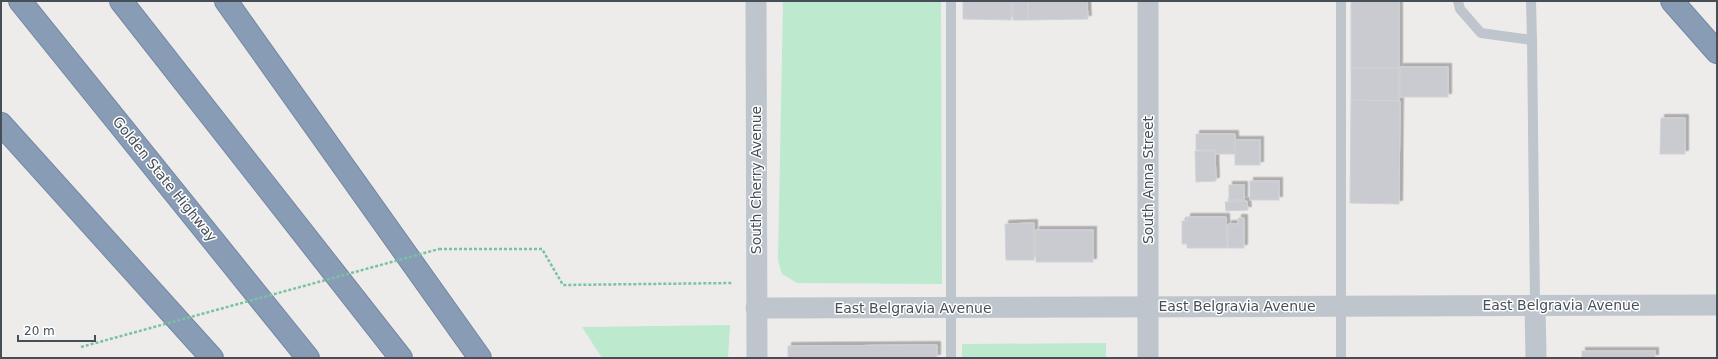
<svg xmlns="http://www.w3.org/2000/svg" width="1718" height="359" font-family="'DejaVu Sans',sans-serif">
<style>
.green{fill:#bde9cf}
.building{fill:#cacbd0;stroke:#d0d2d7;filter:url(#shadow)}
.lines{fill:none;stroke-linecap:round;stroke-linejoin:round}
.highway-casing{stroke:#7387a2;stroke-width:24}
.path{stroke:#79c3a1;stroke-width:2.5;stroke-dasharray:3 2;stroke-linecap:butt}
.lane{stroke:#bec5cd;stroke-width:10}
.street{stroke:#bec5cd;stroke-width:21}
.highway{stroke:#889cb6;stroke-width:22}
.path-bridge{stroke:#79c3a1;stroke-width:2.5;stroke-dasharray:3 2;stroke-linecap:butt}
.labels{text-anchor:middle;stroke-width:3;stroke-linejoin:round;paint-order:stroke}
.street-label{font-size:14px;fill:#464e57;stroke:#fff}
</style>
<defs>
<filter id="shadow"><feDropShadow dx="3.5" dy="-3.5" stdDeviation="0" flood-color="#0004"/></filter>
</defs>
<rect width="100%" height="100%" fill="#eeeceb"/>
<!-- green -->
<g class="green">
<path d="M783,1H941L942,284L797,283L782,274L778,260Z"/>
<path d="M730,325L728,358H602L582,327Z"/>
<path d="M1106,343V358H962V344Z"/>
</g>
<!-- building -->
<g class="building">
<path d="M963,1H1011V20L963,19Z"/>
<path d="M1012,1H1028V20H1013Z"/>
<path d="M1028,1H1087L1088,19L1028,20Z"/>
<rect x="1351" y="1" width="48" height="67"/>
<rect x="1400" y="67" width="48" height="30"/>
<path d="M1351,68H1399V101L1351,100Z"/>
<path d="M1351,100L1400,101L1399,204L1350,203Z"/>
<path d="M1661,118H1685V154H1660Z"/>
<path d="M1196,134H1235V154H1216V150H1196Z"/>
<rect x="1235" y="140" width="25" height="25"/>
<path d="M1195,151H1215L1216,181L1196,182Z"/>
<rect x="1250" y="181" width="29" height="19"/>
<rect x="1229" y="185" width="15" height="15"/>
<path d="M1247,201L1248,210L1226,211L1225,202Z"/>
<path d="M1187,217H1226L1227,248H1187V244H1182V221H1187Z"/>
<path d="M1238,218H1244V248H1228V224H1238Z"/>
<path d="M1034,223V260H1006L1005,224Z"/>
<rect x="1036" y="230" width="57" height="32"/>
<path d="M937,345V358H788V346Z"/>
<rect x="1582" y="351" width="73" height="7"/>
</g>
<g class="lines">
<defs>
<g id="highway">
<path d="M20,1L308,358"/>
<path d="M121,1L401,358"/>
<path d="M226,1L480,358"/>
<path d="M1672,1L1717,52"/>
<path d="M1,124L212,358"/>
</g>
</defs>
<!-- highway casing -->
<use href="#highway" class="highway-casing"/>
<!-- path -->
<path class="path" d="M439,249H542L563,285L732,283"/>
<!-- lane -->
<g class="lane">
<path d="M951,1V358"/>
<path d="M1458,1L1460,9L1481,33L1532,40L1535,305"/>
<path d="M1531,1L1532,40"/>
<path d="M1341,358V1"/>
</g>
<!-- street -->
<g class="street">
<path d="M756,1L757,358"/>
<path d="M1148,1V358"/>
<path d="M1535,305L1536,358"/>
<path d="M756,308L1717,305"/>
</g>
<!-- highway -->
<use href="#highway" class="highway"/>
<!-- path-bridge -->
<path class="path-bridge" d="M81,347L439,249"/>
</g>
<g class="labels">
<!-- street labels -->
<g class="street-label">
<text transform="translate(165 179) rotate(51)" y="5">Golden State Highway</text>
<text transform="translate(756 180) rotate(-90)" y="5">South Cherry Avenue</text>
<text transform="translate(1148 180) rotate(-90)" y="5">South Anna Street</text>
<text x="1561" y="310">East Belgravia Avenue</text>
<text x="1237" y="311">East Belgravia Avenue</text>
<text x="913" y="313">East Belgravia Avenue</text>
</g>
</g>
<!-- border -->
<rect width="1718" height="359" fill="none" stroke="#464e57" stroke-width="4"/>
<!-- scale -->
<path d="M18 335v6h77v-6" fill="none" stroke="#464e57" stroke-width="2"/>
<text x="24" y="335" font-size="12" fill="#464e57" stroke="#ffffff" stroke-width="3" paint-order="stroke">20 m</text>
</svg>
